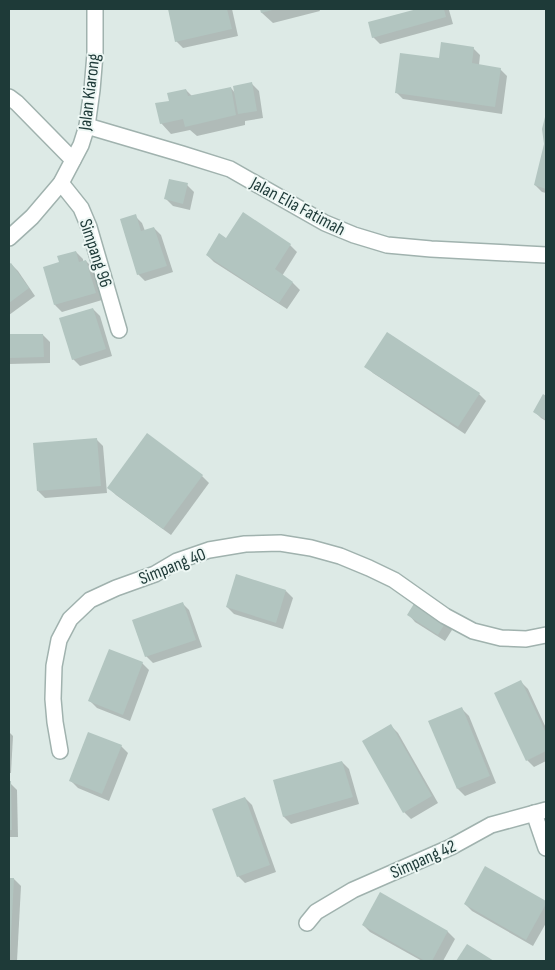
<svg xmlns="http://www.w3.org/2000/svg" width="555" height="970" font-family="'Sofia Sans Condensed',sans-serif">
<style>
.shadow{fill:#0003}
.building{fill:#b2c5c0}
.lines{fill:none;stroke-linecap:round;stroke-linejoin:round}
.minor-casing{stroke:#a0b2ae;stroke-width:18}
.minor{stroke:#fff;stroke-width:15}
.labels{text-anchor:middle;stroke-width:4;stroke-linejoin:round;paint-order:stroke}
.street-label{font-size:18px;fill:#1e3a38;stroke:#edf7f4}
</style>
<rect width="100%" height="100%" fill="#ddeae6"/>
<!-- shadow -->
<g class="shadow">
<path d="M169,9H232L238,36L183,48L176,41Z"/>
<path d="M262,9H319L320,11L273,23L262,13Z"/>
<path d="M421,9H447L449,10L453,24L380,44L373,37L369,23Z"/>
<path d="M473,48L480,55L479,65L500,69L507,76L502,114L403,99L396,92L440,60Z"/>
<path d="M252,84L259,91L263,118L245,121V125L197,136L190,130L171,134L161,123L170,102L186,90L192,96L231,88L235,93Z"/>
<path d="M546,116V193L542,192L535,185L545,144L543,129Z"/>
<path d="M187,185L194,192L190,210L173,206L166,199Z"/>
<path d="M135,216L142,223L145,231L154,228L161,235L173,272L145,281L138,274Z"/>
<path d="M227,240L290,245L297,252L282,276L293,283L300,290L287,309L214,262L207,255Z"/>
<path d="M76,252L83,259V262L86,261L93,268L102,300L62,312L55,305L60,263Z"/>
<path d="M11,264L18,271L35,296L9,315V266Z"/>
<path d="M93,309L100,316L112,356L80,366L73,359Z"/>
<path d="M43,335L50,342V363L9,364V336Z"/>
<path d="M366,366L479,394L486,401L465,434L373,373Z"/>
<path d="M544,396L546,397V421L541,418L534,411Z"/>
<path d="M96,439L103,446L107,493L45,498L38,491Z"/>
<path d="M202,476L209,483L171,535L116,495L109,488Z"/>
<path d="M286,591L293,598L283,629L234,614L227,607Z"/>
<path d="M182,603L189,610L202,647L153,663L146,656Z"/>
<path d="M409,615L445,623L452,630L445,641L415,622Z"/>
<path d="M142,663L149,670L130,721L97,708L90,701Z"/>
<path d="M521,682L528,689L546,728V761L534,767L527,760Z"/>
<path d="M462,709L469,716L496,783L465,796L458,789Z"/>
<path d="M391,726L398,733L438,803L411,819L404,812Z"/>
<path d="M9,732L13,736L11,773H9Z"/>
<path d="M121,746L128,753L109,801L78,788L71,781Z"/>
<path d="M342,762L349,769L359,804L291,824L284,817L274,781Z"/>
<path d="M9,783H10L17,790L18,837H9Z"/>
<path d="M245,798L252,805L276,872L245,883L238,876Z"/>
<path d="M486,868L546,902V923L533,946L472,911L465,904Z"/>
<path d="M9,879H14L21,886L17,961H9Z"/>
<path d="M380,894L448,932L455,939L443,961H422L370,932L363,925Z"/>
</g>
<!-- building -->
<g class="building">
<path d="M168,9H227L232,29L175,42Z"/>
<path d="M260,9H276L261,13Z"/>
<path d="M417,9H444L446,17L372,38L368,22Z"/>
<path d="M441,42L474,47L472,63L501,68L495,107L395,93L400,53L439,58Z"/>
<path d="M252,82L257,111L238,114L233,86Z"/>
<path d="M231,87L236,115L185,127L183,119L160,124L155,103L169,101L167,93L186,89L188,96Z"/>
<path d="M546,113V189L534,185L544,144L542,129Z"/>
<path d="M169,179L188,183L183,204L164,199Z"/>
<path d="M243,212L291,244L275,269L293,282L279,303L206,255L219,233L226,238Z"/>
<path d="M136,214L141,231L154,227L167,266L137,275L120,219Z"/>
<path d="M76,251L79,262L86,260L96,293L54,305L43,267L59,262L57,256Z"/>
<path d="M11,263L29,288L9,303V264Z"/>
<path d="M93,308L106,349L72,360L59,318Z"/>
<path d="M387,332L480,393L458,427L364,367Z"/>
<path d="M9,334H43L44,357L9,358Z"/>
<path d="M543,394L546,396V420L533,412Z"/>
<path d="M147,433L203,475L163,529L107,488Z"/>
<path d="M97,438L101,486L37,491L33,443Z"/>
<path d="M236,574L286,590L276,623L226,607Z"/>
<path d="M183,602L196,640L145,657L132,620Z"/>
<path d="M415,602L446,622L438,635L407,615Z"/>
<path d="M109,649L143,662L123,715L88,701Z"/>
<path d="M521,680L546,733V751L526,761L494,693Z"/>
<path d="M462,707L490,776L457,789L428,721Z"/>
<path d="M391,724L432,796L403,813L362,741Z"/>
<path d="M88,732L122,745L102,794L69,781Z"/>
<path d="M342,761L353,797L283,817L273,780Z"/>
<path d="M9,781H11L12,830H9Z"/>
<path d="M245,797L270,865L237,877L212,809Z"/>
<path d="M485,866L546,901V904L526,940L464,904Z"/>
<path d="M9,878H14L10,957H9Z"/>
<path d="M380,892L448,931L432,961H425L362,925Z"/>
<path d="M467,944L494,961H456Z"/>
</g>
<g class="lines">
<defs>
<g id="minor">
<path d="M9,97L17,103L73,160"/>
<path d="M87,126L182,154L230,169L325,223L354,235L387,245L431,249L546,255"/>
<path d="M61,183L81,208L89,227L119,330"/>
<path d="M9,238L32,217L61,183L81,145L87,126L92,90L95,54V9"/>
<path d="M60,751L55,722L53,699L54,666L59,640L70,619L90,600L116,588L155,574L177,561L209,550L245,544L280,543L311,548L340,556L369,568L394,580L445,616L473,631L501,638L526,639L546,635"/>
<path d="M534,813L546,848"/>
<path d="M307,923L316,912L353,890L451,847L491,825L546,810"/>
</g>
</defs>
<!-- minor casing -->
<use href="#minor" class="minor-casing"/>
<!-- minor -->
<use href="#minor" class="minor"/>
</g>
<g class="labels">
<!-- street labels -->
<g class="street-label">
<text transform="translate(89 92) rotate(-83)" y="6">Jalan Kiarong</text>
<text transform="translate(298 206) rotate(28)" y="6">Jalan Elia Fatimah</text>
<text transform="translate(96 253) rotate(72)" y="6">Simpang 96</text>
<text transform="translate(172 566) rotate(-22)" y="6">Simpang 40</text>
<text transform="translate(423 859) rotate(-24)" y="6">Simpang 42</text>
</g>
</g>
<!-- border -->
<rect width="555" height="970" fill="none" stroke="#1e3a38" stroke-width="20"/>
</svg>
